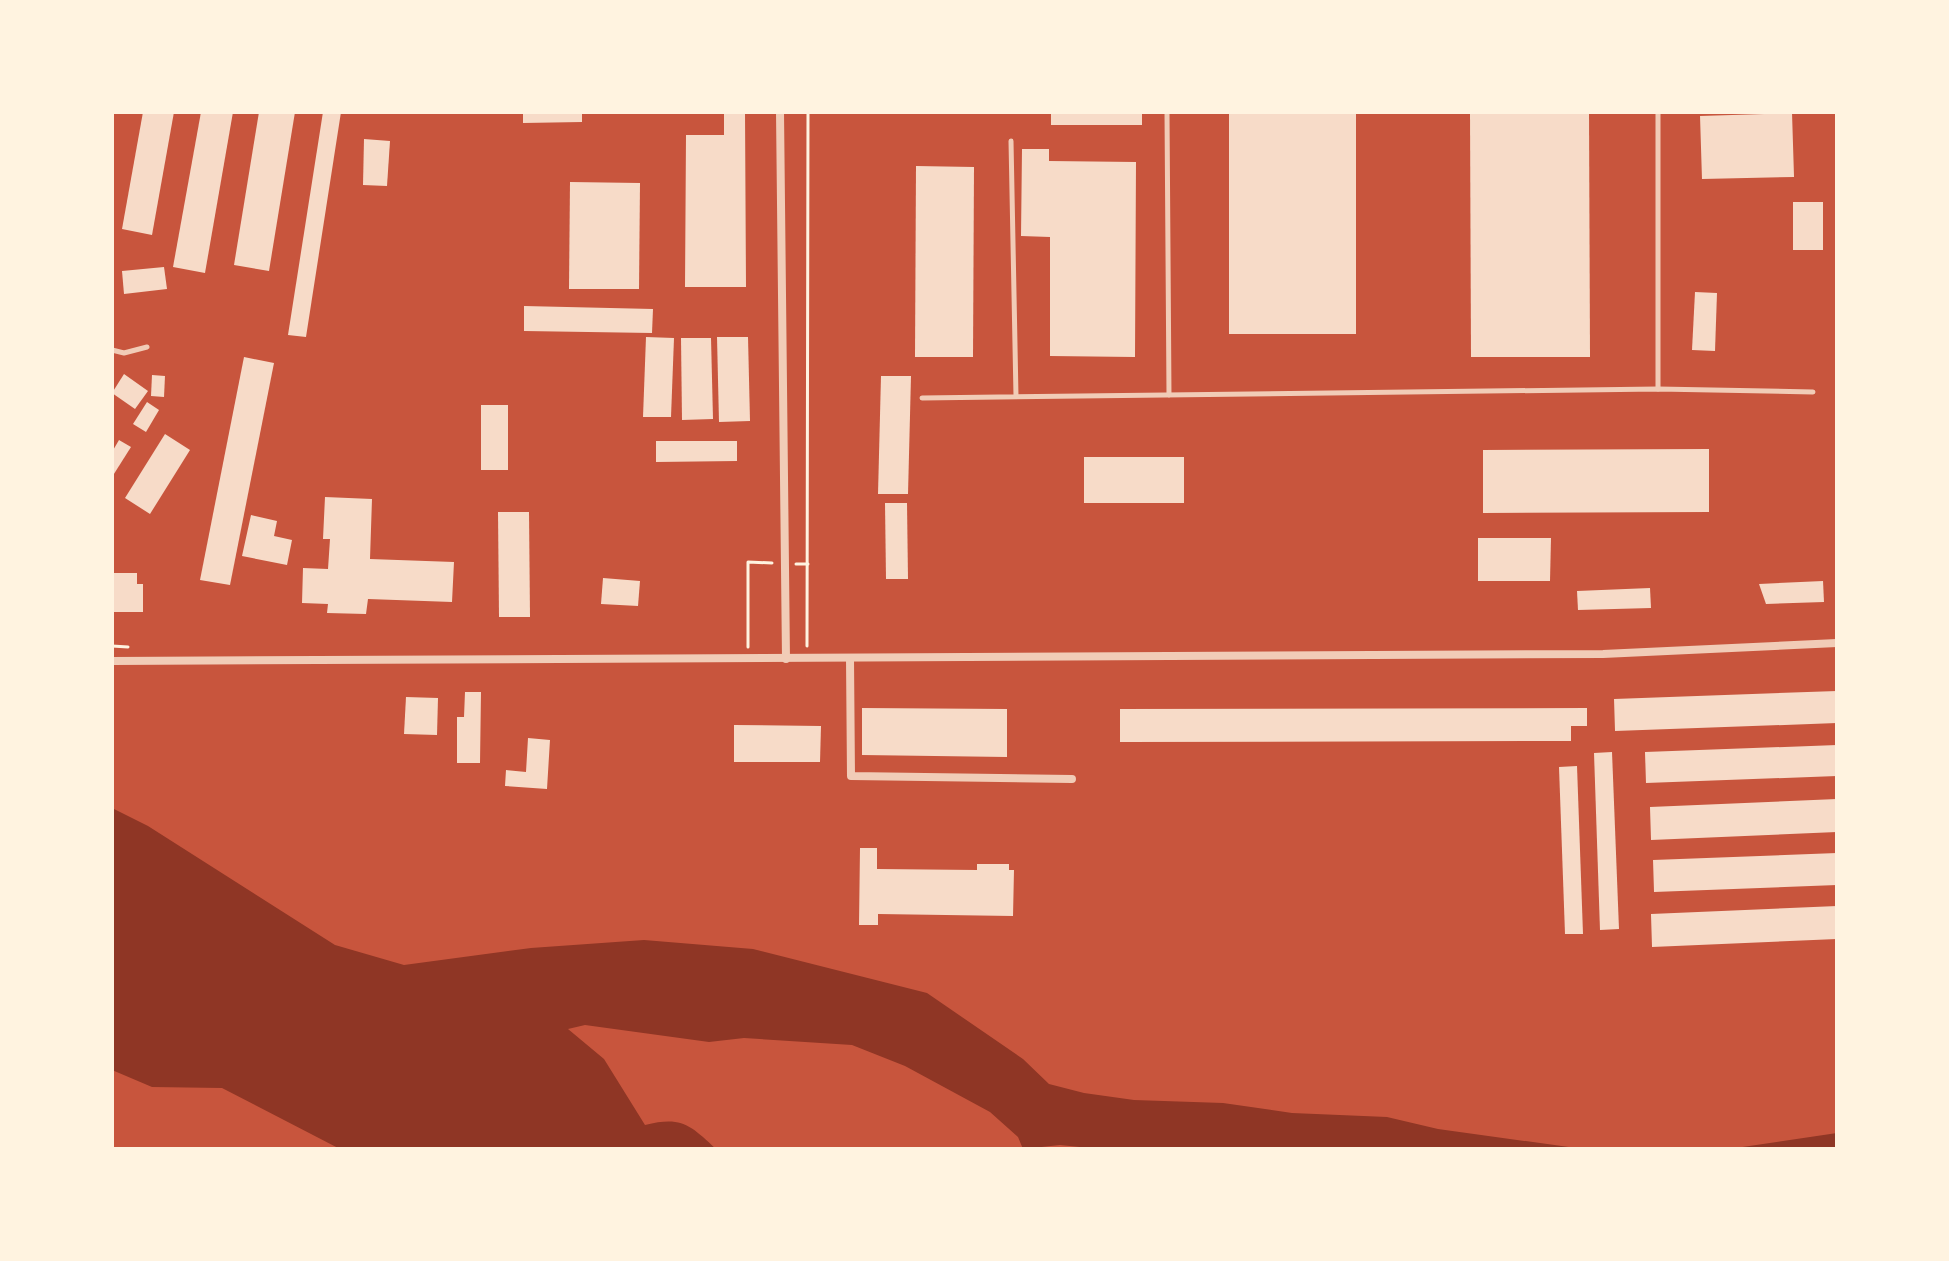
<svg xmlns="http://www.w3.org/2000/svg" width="1949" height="1261" font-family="Merriweather,serif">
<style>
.water{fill:#8f3625}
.building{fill:#f7dbc8}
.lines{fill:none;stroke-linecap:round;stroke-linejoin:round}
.path{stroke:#fff3e0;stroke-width:3}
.service{stroke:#f1ccb7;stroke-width:5}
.minor{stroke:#f1ccb7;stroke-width:8}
</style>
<rect width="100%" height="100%" fill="#c8553d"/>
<!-- water -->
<g class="water">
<path d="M112,808L148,826L335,945L404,965L531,948L644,940L753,949L927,993L1023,1059L1049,1084L1084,1093L1134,1100L1223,1103L1292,1113L1387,1117L1438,1129L1583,1149H1099L1060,1145L1023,1149L1018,1137L990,1112L905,1066L852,1045L744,1038L709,1042L585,1025L568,1029L604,1059L645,1125C682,1116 690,1125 716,1149H340L222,1088L152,1087L112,1070Z"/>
<path d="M1837,1133V1149H1729Z"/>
</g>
<!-- building -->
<g class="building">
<path d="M143,112H174L152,235L122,229Z"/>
<path d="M201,112H233L205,273L173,267Z"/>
<path d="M259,112H295L269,271L234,265Z"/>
<path d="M323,112H341L306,337L288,335Z"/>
<path d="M523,112H582V122L523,123Z"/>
<path d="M724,112H745L746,287H685L686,135H724Z"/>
<rect x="1051" y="112" width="91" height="13"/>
<rect x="1229" y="112" width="127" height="222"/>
<path d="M1470,112H1589L1590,357H1471Z"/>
<path d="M1792,113L1794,177L1702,179L1700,116Z"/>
<path d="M364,139L390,141L387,186L363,185Z"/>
<path d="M1022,149H1049V161L1136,162L1135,357L1050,356V237L1021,236Z"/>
<path d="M916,166L974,167L973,357H915Z"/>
<path d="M570,182L640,183L639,289H569Z"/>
<rect x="1793" y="202" width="30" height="48"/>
<path d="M164,267L167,289L124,294L122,271Z"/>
<path d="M1695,292L1717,293L1715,351L1692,350Z"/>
<path d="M524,306L653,309L652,333L524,331Z"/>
<path d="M646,337L674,338L671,417H643Z"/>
<path d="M717,337H748L750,421L719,422Z"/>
<path d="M681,338H711L713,419L682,420Z"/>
<path d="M244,357L274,363L230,585L200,580Z"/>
<path d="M124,374L148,391L135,409L112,393Z"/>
<path d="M152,375L165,376L164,397L151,396Z"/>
<path d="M881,376H911L908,494H878Z"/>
<path d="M147,402L159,410L146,432L133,424Z"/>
<rect x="481" y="405" width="27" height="65"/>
<path d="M165,434L190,450L150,514L125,498Z"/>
<path d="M119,440L131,447L112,477V452Z"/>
<path d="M656,441H737V461L656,462Z"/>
<path d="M1709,449V512L1483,513V450Z"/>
<rect x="1084" y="457" width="100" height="46"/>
<path d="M325,497L372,499L370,559L454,562L452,602L368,599L366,614L327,613L328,604L302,603L303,568L328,569L330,539H323Z"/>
<path d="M885,503H907L908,579H886Z"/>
<path d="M498,512H529L530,617H499Z"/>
<path d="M251,515L277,521L274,536L292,540L287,565L242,556Z"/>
<path d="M1478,538H1551L1550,581H1478Z"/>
<path d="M112,573H137V584H143V612H112Z"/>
<path d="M603,578L640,581L638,606L601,604Z"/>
<path d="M1823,581L1824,602L1766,604L1759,584Z"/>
<path d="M1650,588L1651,608L1578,610L1577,591Z"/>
<path d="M1837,691V723L1615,731L1614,699Z"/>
<path d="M465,692H481L480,763H457V717H464Z"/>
<path d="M406,697L438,698L437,735L404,734Z"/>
<path d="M862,708L1007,709V757L862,755Z"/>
<path d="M1587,708V726H1571V741L1120,742V709Z"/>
<path d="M734,725L821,726L820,762H734Z"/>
<path d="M528,738L550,740L547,789L505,786L506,770L526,772Z"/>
<path d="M1837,745V776L1646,783L1645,752Z"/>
<path d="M1612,752L1619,929L1600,930L1594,753Z"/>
<path d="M1577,766L1583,934H1565L1559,767Z"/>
<path d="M1837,799V832L1651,840L1650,807Z"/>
<path d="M860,848H877V869L977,870V864H1009V870H1014L1013,916L878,914V925H859Z"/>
<path d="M1837,853V885L1654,892L1653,860Z"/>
<path d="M1837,906V939L1652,947L1651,914Z"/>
</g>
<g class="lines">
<!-- path -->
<g class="path">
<path d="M796,564H808"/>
<path d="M112,646L128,647"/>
<path d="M807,646L808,112"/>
<path d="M748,647V562L772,563"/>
</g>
<!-- service -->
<g class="service">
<path d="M1167,112L1169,395"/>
<path d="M1658,112V389"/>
<path d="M1011,141L1016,396"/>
<path d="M112,350L124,353L147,347"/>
<path d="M922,398L1658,389L1813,392"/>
</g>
<!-- minor -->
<g class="minor">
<path d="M780,112L786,659"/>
<path d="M850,659L851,776L1072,779"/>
<path d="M112,661L1603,654L1837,643"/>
</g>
</g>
<!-- border -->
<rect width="1949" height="1261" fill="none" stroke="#fff3e0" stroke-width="228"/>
</svg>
